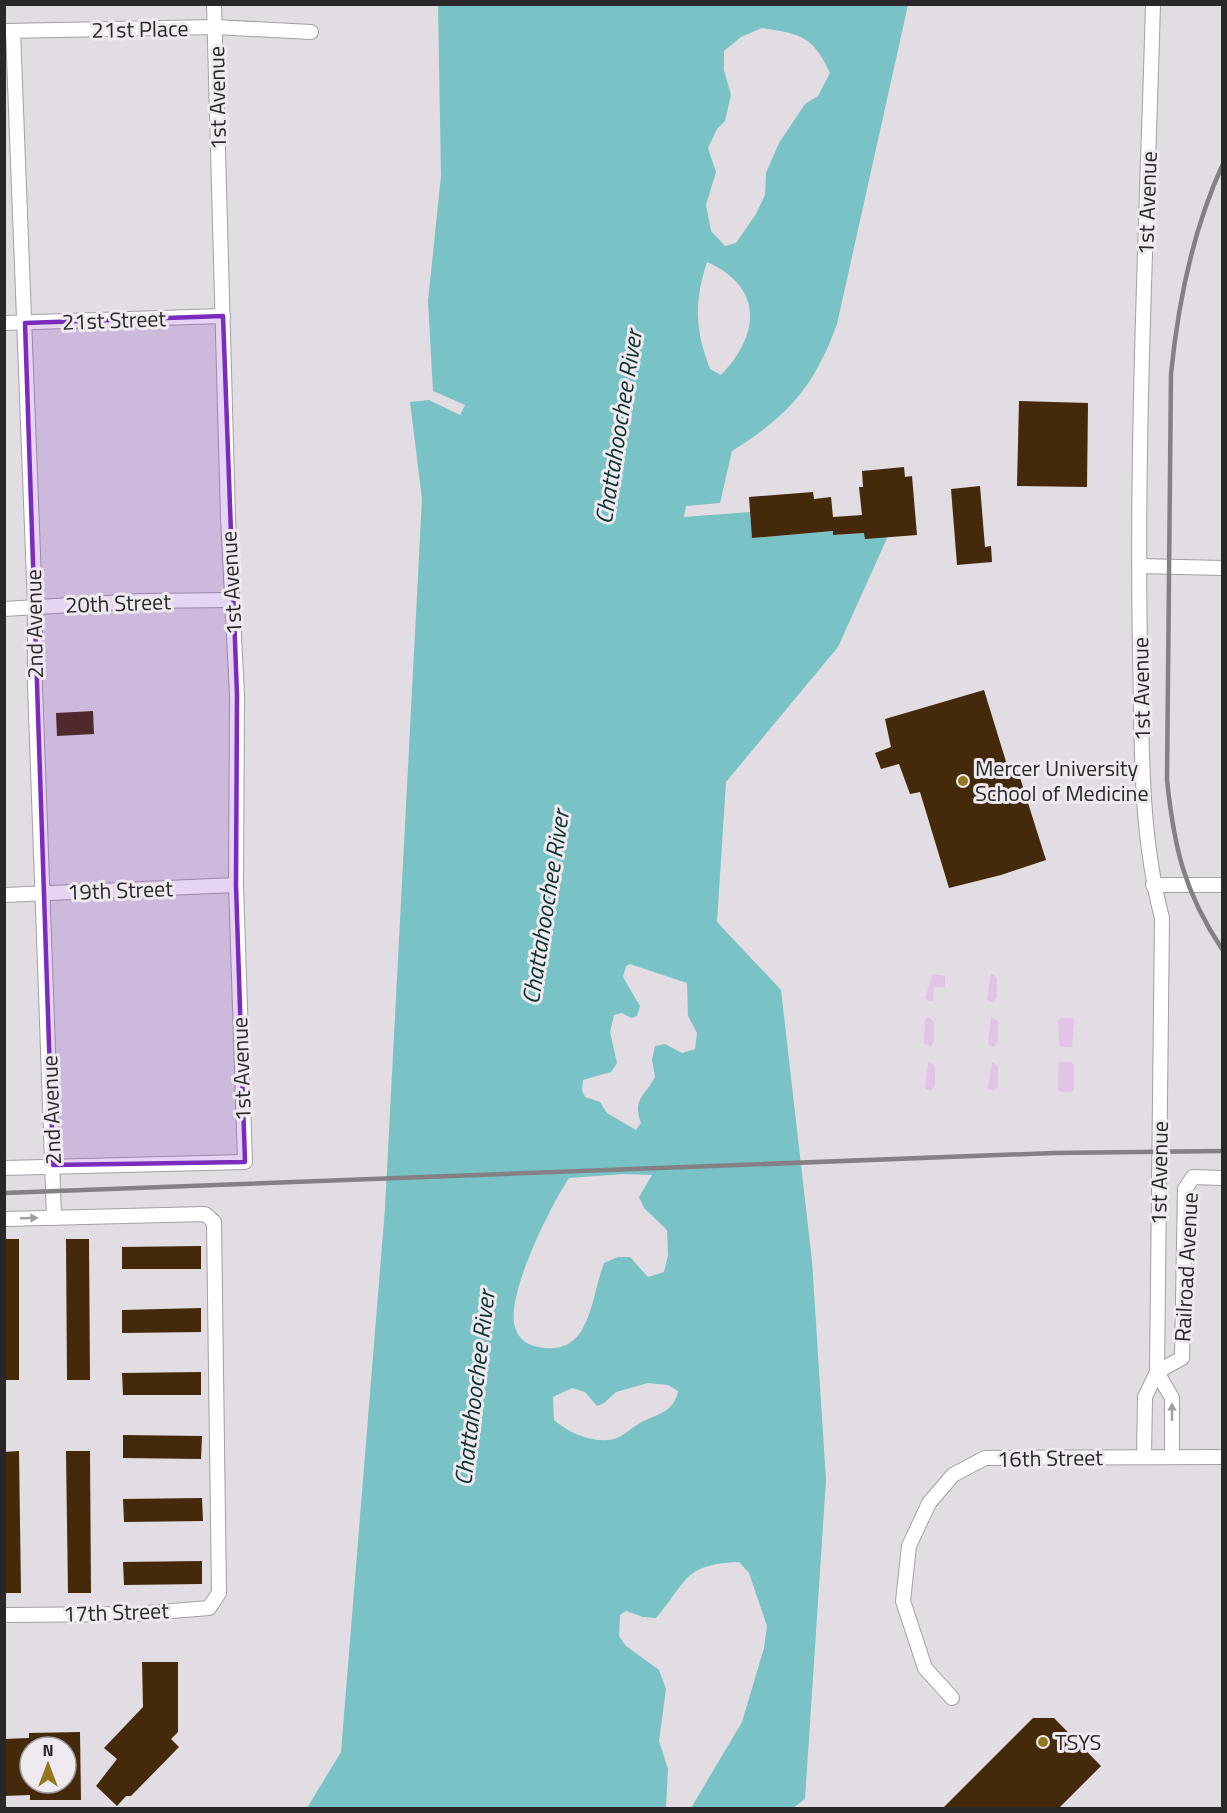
<svg xmlns="http://www.w3.org/2000/svg" width="1227" height="1813" font-family="'Titillium Web',sans-serif">
<style>
.green{fill:#e3c3e8}
.water{fill:#79c2c5;fill-rule:evenodd}
.building{fill:#44290b;fill-rule:evenodd}
.lines{fill:none;stroke-linecap:round;stroke-linejoin:round}
.street-casing{stroke:#a49fa5;stroke-width:16}
.street{stroke:#fff;stroke-width:14}
.rail{stroke:#848085;stroke-width:4.5}
.oneway{fill:#9f9e9f}
.marked{fill:#7b2cbf;fill-opacity:0.2;stroke:#7b2cbf;stroke-width:4.5;stroke-linejoin:round}
.poi-dot{fill:#92781e;stroke:#efeaf0;stroke-width:2}
.labels{text-anchor:middle;stroke-width:6;stroke-linejoin:round;paint-order:stroke}
.street-label{font-size:22px;fill:#292729;stroke:#efeaf0}
.poi-label{font-size:22px;fill:#292729;stroke:#efeaf0;text-anchor:start}
.water-label{font-size:24px;font-style:italic;fill:#0c3233;stroke:#efeaf0}
</style>
<rect width="100%" height="100%" fill="#e2dce3"/>
<!-- green -->
<g class="green">
<path d="M991,973L997,978V997L993,1003L987,1000Z"/>
<path d="M933,974L945,976V987H934L933,1001H929L925,998Z"/>
<path d="M928,1017L934,1022V1041L931,1047L924,1044L925,1020Z"/>
<path d="M991,1017L998,1022V1041L994,1047L988,1044Z"/>
<path d="M1061,1018H1072L1074,1021L1072,1047H1062L1059,1044L1058,1021Z"/>
<path d="M928,1061L935,1066V1085L931,1091L925,1088Z"/>
<path d="M992,1062L998,1066V1086L994,1091L988,1089Z"/>
<path d="M1060,1062H1071L1074,1065V1088L1072,1092H1061L1058,1089V1065Z"/>
</g>
<!-- water -->
<path class="water" d="M438,5H908L837,324C814,387 789,415 732,451L720,503L686,506L684,517L750,512L753,538L833,531V535L864,533L888,536L838,647L726,782L717,922L781,990L812,1261L826,1480L805,1799L793,1808H691L742,1722L764,1648L767,1626L749,1573L739,1562C683,1564 687,1582 656,1618L643,1617L626,1611L620,1615L619,1636L626,1646L659,1670L666,1689L659,1741L668,1769L666,1808H307L341,1752L385,1208L422,499L410,402L429,400L460,415L465,405L433,391L428,301L441,176ZM762,28C801,34 813,36 830,73L818,96L805,104L779,143L766,173L765,195L756,214L736,243L725,246L711,231L706,205L716,172L708,148L717,129L725,121L731,95L724,70V51L741,37ZM707,262C764,287 760,335 721,375L710,369C695,330 694,302 707,262ZM630,964L687,983L688,1016L697,1033L695,1049L682,1053L665,1044L655,1046L652,1060L655,1077C645,1096 632,1099 641,1123L636,1130L607,1113L600,1102L585,1097L582,1090L583,1080L611,1072L617,1063L610,1032L614,1015L622,1013L631,1018L637,1016L640,1006L623,977L626,966ZM624,1174L652,1175L639,1197L644,1208L667,1230L668,1255L664,1272L648,1277L630,1257H618L604,1263C590,1300 591,1358 538,1347C524,1344 517,1337 514,1323C509,1289 550,1207 569,1178ZM648,1383L668,1385L678,1391C674,1410 662,1413 646,1420C635,1424 625,1436 614,1439C593,1444 569,1433 554,1420L553,1397L572,1388L585,1392L597,1406L604,1403L616,1392Z"/>
<!-- building -->
<g class="building">
<path d="M1019,401L1088,403L1087,487L1017,486Z"/>
<path d="M904,467L905,477L912,476L917,535L865,539L864,533L833,535V531L752,538L749,497L813,492L814,499L831,497L833,517L862,515L859,487H863L862,471Z"/>
<path d="M980,486L985,547L991,546L992,562L957,565L951,489Z"/>
<path d="M984,690L1008,768L1016,765L1046,860L1001,875L949,888L920,792L910,794L899,764L881,769L875,753L891,747L885,719Z"/>
<path d="M93,711L94,734L57,736L56,713Z"/>
<rect x="4" y="1239" width="15" height="141"/>
<path d="M66,1239H89L90,1380H67Z"/>
<path d="M201,1246V1269H122V1247Z"/>
<path d="M201,1308V1332L122,1333V1310Z"/>
<path d="M201,1372V1395H123L122,1373Z"/>
<path d="M123,1435L202,1436L201,1459L123,1458Z"/>
<path d="M19,1451L21,1593H4V1452Z"/>
<path d="M66,1451H90L91,1593H68Z"/>
<path d="M202,1498L203,1521L124,1522L123,1499Z"/>
<path d="M202,1561V1584L124,1585L123,1562Z"/>
<path d="M142,1662H178V1732L171,1739L179,1747L131,1796H126L117,1806L96,1786L117,1759L104,1748L143,1707Z"/>
<path d="M1033,1718H1054L1101,1766L1058,1809H942Z"/>
<path d="M80,1732L81,1800H30V1795L4,1796V1739L29,1738V1733ZM30,1747H66V1783H30Z"/>
</g>
<g class="lines">
<defs>
<g id="street">
<path d="M4,31L215,27L311,32"/>
<path d="M13,31L35,606V685L54,1218"/>
<path d="M4,323L223,316"/>
<path d="M1139,566L1222,568"/>
<path d="M4,609L140,601L232,600"/>
<path d="M1153,885H1222"/>
<path d="M4,895L236,885"/>
<path d="M4,1168L245,1162L236,885L237,695L228,518L214,4"/>
<path d="M4,1219L205,1214L214,1222L219,1593L209,1608L135,1614L4,1615"/>
<path d="M1157,1372L1182,1358L1185,1189L1193,1177L1222,1178"/>
<path d="M1157,1372L1172,1398V1456"/>
<path d="M1144,1456L1145,1397L1157,1372L1162,918C1139,830 1142,739 1140,648C1136,434 1147,219 1153,4"/>
<path d="M952,1698L925,1668L903,1601L909,1546L929,1503L953,1475L985,1458L1222,1457"/>
</g>
</defs>
<!-- street casing -->
<use href="#street" class="street-casing"/>
<!-- street -->
<use href="#street" class="street"/>
<!-- rail -->
<g class="rail">
<path d="M1222,166C1192,232 1178,303 1171,374L1167,780C1174,847 1184,892 1222,949"/>
<path d="M4,1193L1054,1153L1222,1151"/>
</g>
</g>
<!-- one-way arrows -->
<defs><path id="oneway-solid" d="M-6-.8H1V-3.2L6.5 0L1 3.2V.8H-6Z" transform="scale(1.5)"/></defs>
<g class="oneway">
<use href="#oneway-solid" transform="translate(29 1218) rotate(-2)"/>
<use href="#oneway-solid" transform="translate(1172 1412) rotate(-90)"/>
</g>
<!-- marked area -->
<path class="marked" d="M223,316L237,695L236,885L245,1162L53,1165L25,323Z"/>
<!-- markers -->
<g class="poi-dot">
<circle cx="963" cy="781" r="6"/>
<circle cx="1043" cy="1742" r="6"/>
</g>
<g class="labels">
<!-- street labels -->
<g class="street-label">
<text transform="translate(140 29) rotate(-1)" y="8">21st Place</text>
<text transform="translate(217 98) rotate(-91)" y="8">1st Avenue</text>
<text transform="translate(1147 203) rotate(-88)" y="8">1st Avenue</text>
<text transform="translate(114 320) rotate(-2)" y="8">21st Street</text>
<text transform="translate(231 583) rotate(-93)" y="8">1st Avenue</text>
<text transform="translate(118 603) rotate(-2)" y="8">20th Street</text>
<text transform="translate(34 624) rotate(-91)" y="8">2nd Avenue</text>
<text transform="translate(1141 689) rotate(-91)" y="8">1st Avenue</text>
<text transform="translate(120 890) rotate(-2)" y="8">19th Street</text>
<text transform="translate(241 1069) rotate(-92)" y="8">1st Avenue</text>
<text transform="translate(51 1110) rotate(-92)" y="8">2nd Avenue</text>
<text transform="translate(1159 1173) rotate(-89)" y="8">1st Avenue</text>
<text transform="translate(1186 1267) rotate(-87)" y="8">Railroad Avenue</text>
<text transform="translate(1050 1458) rotate(-1)" y="8">16th Street</text>
<text transform="translate(116 1612) rotate(-2)" y="8">17th Street</text>
</g>
<!-- poi labels -->
<g class="poi-label">
<text x="975" y="776">Mercer University<tspan x="975" dy="25">School of Medicine</tspan></text>
<text x="1055" y="1750">TSYS</text>
</g>
<!-- water labels -->
<g class="water-label">
<text transform="translate(619 427) rotate(-81)" y="8">Chattahoochee River</text>
<text transform="translate(546 907) rotate(-81)" y="8">Chattahoochee River</text>
<text transform="translate(475 1388) rotate(-83)" y="8">Chattahoochee River</text>
</g>
</g>
<!-- border -->
<rect width="1227" height="1813" fill="none" stroke="#292729" stroke-width="12"/>
<!-- north arrow -->
<g transform="translate(48 1765)"><circle r="28" fill="#efeaf0" stroke="#a09ca0" stroke-width="1.5"/>
<path d="M0-4.5L10 22L0 15L-10 22Z" fill="#92781e"/>
<text y="-9" font-size="16" font-weight="bold" text-anchor="middle" fill="#292729">N</text>
</g>
</svg>
